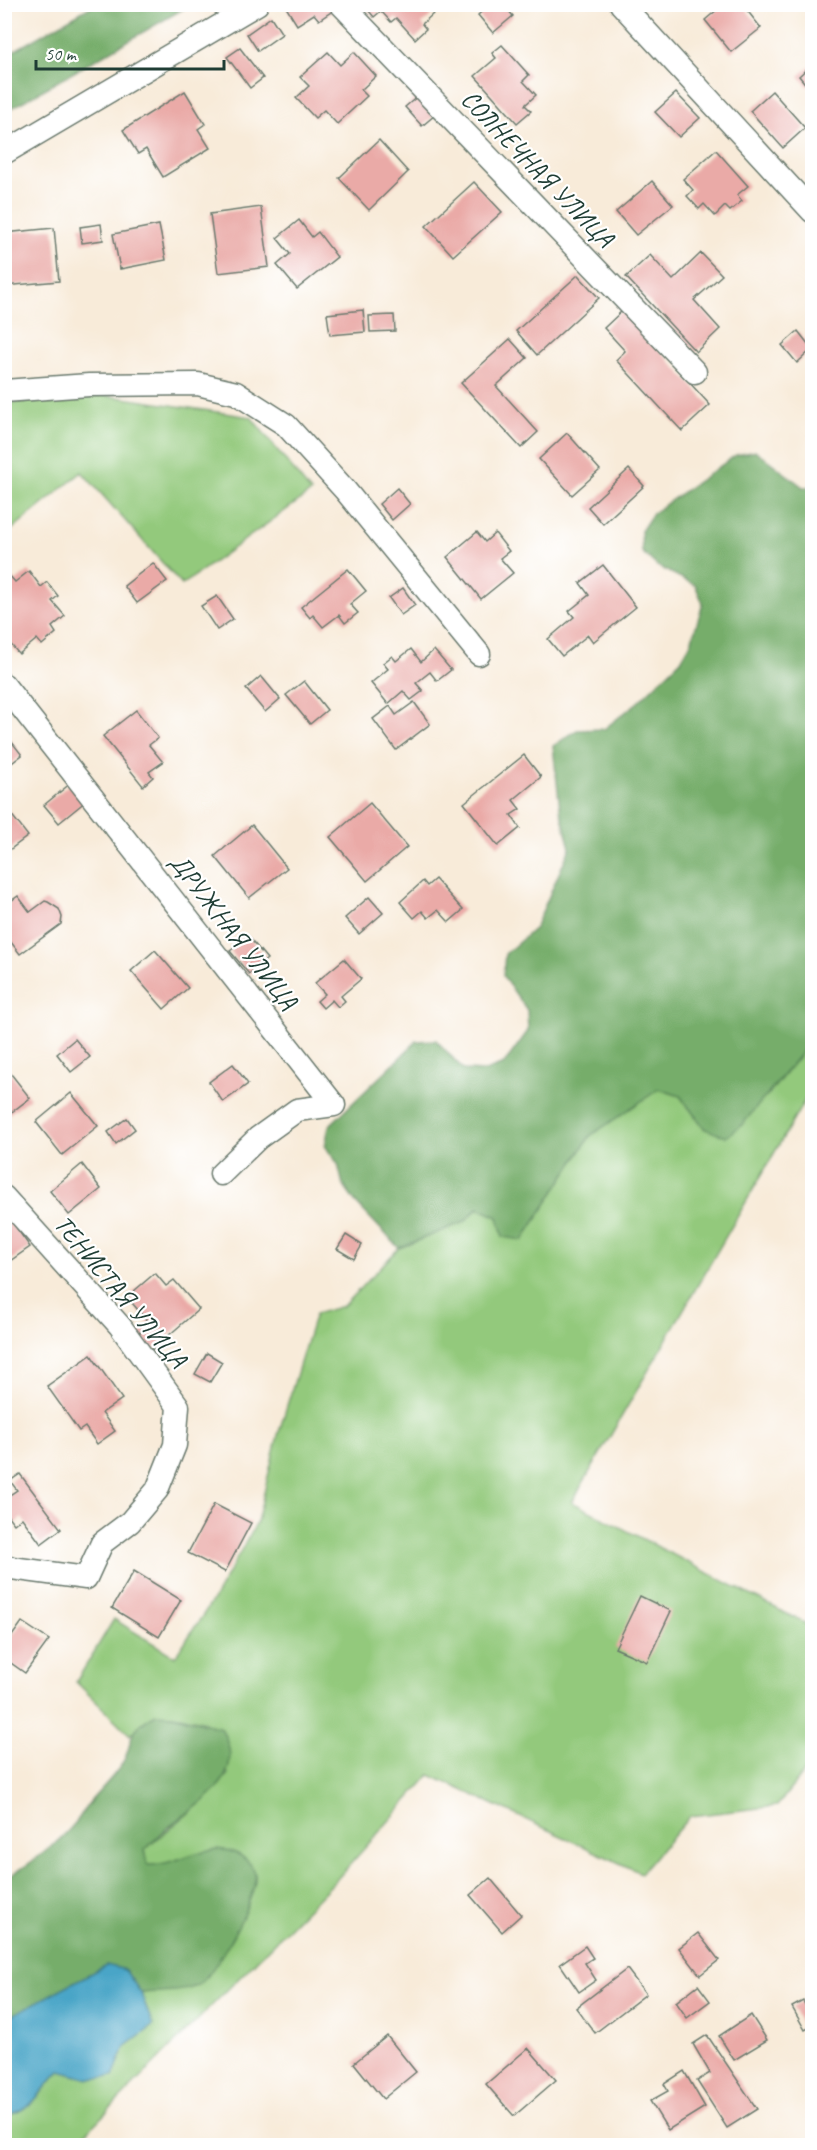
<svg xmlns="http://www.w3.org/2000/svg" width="817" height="2150" font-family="Caveat,sans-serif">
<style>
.green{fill:#93c97b;stroke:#598358;stroke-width:1.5}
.forest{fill:#76ad6b;stroke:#4a7550;stroke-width:1.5}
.water{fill:#48a5c7;stroke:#34717e;stroke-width:1.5}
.building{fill:#eaaaa7}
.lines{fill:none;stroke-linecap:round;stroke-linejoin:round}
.minor-casing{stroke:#6b7a6e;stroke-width:25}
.minor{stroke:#fff;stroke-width:22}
.labels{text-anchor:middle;stroke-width:4.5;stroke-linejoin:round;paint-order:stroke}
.street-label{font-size:26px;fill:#1f3d34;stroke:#fff}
</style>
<rect width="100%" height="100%" fill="#fff"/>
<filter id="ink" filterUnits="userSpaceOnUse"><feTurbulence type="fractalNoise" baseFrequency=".0167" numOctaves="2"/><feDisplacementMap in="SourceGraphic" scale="12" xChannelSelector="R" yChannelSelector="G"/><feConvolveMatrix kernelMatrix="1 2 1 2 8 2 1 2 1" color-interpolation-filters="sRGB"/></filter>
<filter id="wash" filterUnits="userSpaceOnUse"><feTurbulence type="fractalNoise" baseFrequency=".008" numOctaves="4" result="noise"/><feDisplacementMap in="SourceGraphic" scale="24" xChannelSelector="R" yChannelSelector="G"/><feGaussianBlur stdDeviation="1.35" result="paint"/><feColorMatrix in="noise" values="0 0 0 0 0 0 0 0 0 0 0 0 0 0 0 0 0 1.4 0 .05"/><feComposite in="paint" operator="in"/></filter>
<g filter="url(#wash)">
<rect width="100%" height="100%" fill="#f8ebd9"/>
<!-- green -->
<g class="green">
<path d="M103,395L251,417L311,492L182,585L82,472L5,535V403Z"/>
<path d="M812,1040V1088L572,1502L812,1627V1762L777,1806L690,1816L641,1873L430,1775L338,1878L74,2145L5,2146V2116C38,2107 38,2093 60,2071L89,2079L113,2076L125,2047L153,2026L141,1993L195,1987L208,1976L253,1891L199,1853L167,1865L148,1866L145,1850C172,1824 205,1805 228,1774L205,1722C171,1714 155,1706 130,1735L76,1682L114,1619L175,1657L213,1600L257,1522L278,1435L315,1314L343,1306L399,1248L464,1222L478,1208L498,1217L523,1240L590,1136L659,1089L680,1096L705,1129L769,1094Z"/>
</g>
<!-- forest -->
<g class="forest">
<path d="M95,4L190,5L5,112V56Z"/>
<path d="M756,451L803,487H812V1040L742,1125L726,1137L705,1129L680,1096L659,1089L590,1136L523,1240L503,1237L498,1217L478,1208L464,1222L399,1248L355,1202L343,1185L338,1164L325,1146L329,1126L417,1041L436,1040L464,1070L485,1071L504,1064L528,1031L527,1010L503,976L505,954L535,928L570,848L560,809L553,746L577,730L604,729L638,702L681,660L691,643L703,603L695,585L657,566L642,552L641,531L653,513L736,455Z"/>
<path d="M156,1714L173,1715L221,1728C250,1777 202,1801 169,1827C160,1834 153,1842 145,1850L148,1865C177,1866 205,1841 233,1852C242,1855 252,1863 255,1874C259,1894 215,1976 196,1986C182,1993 157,1991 141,1993L125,1970L106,1965L5,2019V1879C31,1863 56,1846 76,1822C81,1816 84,1809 89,1803C99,1791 110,1781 119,1768C138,1743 119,1735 156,1714Z"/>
</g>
<!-- water -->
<path class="water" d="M106,1965L125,1970L141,1993L153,2026L125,2047L113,2076L89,2079L60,2071C38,2092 38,2107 5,2116V2019Z"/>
<g id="blocks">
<!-- building -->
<g class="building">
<path d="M284,4H330L334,10L319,20L314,14L297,25Z"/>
<path d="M363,4H425L433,14L422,24L426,29L415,39L396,18L391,22L381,11L374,17Z"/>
<path d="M490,4H503L513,16L493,33L478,15Z"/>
<path d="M724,4H742L761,28L731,52L705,20Z"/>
<path d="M271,17L282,34L258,51L247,34Z"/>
<path d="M502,45L529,75L523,81L536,95L525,105L531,111L517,123L475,76L496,58L492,53Z"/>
<path d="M240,48L263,78L250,88L227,57Z"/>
<path d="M328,52L340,65L354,52L376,76L361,90L367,96L337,124L324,110L315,118L296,98L309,86L300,77Z"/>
<path d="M812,64V84L808,87L799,76Z"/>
<path d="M185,91L205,124L198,129L210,148L163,177L146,149L138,154L123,130Z"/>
<path d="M772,91L805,128L783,148L750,111Z"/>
<path d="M676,93L700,118L679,137L655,112Z"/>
<path d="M418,96L435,115L422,126L405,107Z"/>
<path d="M379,140L408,172L369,210L339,178Z"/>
<path d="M716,150L748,186L737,195L742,201L730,211L725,206L715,216L704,204L699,209L687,196L693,190L683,179Z"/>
<path d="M652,181L673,205L636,235L616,212Z"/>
<path d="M474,182L502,212L453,256L426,226Z"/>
<path d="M261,207L269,267L218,273L210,214Z"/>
<path d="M299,220L312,237L318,232L337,257L297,289L277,265L290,254L277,238Z"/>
<path d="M101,224L103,240L82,243L80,227Z"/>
<path d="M159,225L166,260L120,269L113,234Z"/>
<path d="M54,228L59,281L4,286V233Z"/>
<path d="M701,253L722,275L694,300L720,329L696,352L626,277L650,255L673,280Z"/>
<path d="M578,275L599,298L537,355L516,331Z"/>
<path d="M363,310L365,332L330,335L327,314Z"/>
<path d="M623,310L710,405L682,431L616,360L625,351L604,328Z"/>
<path d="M394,315L395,331L370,332L369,316Z"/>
<path d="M798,331L812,349L797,363L782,345Z"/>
<path d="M510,339L527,358L496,386L538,432L521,448L461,383Z"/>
<path d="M567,433L600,470L572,495L539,459Z"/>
<path d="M629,469L644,486L603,524L588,507Z"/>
<path d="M397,488L410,504L392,520L379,504Z"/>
<path d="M477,532L485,542L495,533L509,551L500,558L513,573L481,599L447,557Z"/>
<path d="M153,563L167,581L137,603L124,586Z"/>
<path d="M603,565L636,607L593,642L588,635L562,656L548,639L574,617L569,611L589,595L580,583Z"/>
<path d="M348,569L366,591L350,604L358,613L345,623L339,615L323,627L313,615L310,618L301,607Z"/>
<path d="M29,571L41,587L47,582L58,596L52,601L65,616L52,627L56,633L42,645L37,639L19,654L7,640L4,643V579L9,575L15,582Z"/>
<path d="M403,588L415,605L401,615L389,598Z"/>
<path d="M217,596L233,619L217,630L201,606Z"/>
<path d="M411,649L421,662L434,650L451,670L437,681L430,672L416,683L423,691L411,700L403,691L388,704L371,683L388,669L383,663L392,656L396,661Z"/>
<path d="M261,676L280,699L265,712L246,689Z"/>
<path d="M304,681L327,710L310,724L286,695Z"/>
<path d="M414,702L430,724L396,750L373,719L390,706L396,715Z"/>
<path d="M136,710L158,738L149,745L163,762L149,772L153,777L143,786L103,736Z"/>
<path d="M4,732L22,755L4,769Z"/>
<path d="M524,755L541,777L513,800L520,809L511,815L520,828L498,846L464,803Z"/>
<path d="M71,783L86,801L59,823L44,805Z"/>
<path d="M370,803L407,847L367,881L330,837Z"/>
<path d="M4,805L28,836L4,854Z"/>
<path d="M252,825L287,868L249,898L215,856Z"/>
<path d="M435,879L463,910L449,922L438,910L428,918L422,911L414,918L400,902L423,881L427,886Z"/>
<path d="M18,896L30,912L45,901L48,902L59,909L62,917L61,924L20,954L4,933V906Z"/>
<path d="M369,897L383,913L359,934L345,918Z"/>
<path d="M248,936L267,959L249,974L230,951Z"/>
<path d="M155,950L188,988L164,1009L131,971Z"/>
<path d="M344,959L361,979L341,996L345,1001L338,1007L332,1000L323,1008L317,1001L325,994L315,983Z"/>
<path d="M75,1039L90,1057L71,1072L57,1054Z"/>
<path d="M233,1064L248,1084L223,1102L209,1082Z"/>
<path d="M4,1065L30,1098L4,1118Z"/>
<path d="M71,1093L98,1126L62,1155L36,1122Z"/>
<path d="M127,1118L135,1129L116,1144L108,1132Z"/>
<path d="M82,1164L101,1189L69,1215L50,1191Z"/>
<path d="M8,1216L30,1247L4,1265V1219Z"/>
<path d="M346,1235L362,1245L354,1259L337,1249Z"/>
<path d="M155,1273L166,1286L174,1280L199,1309L152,1350L138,1334L150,1324L127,1297Z"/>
<path d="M207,1353L222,1362L210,1382L195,1374Z"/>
<path d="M91,1355L122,1399L102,1413L115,1431L97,1444L85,1427L79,1431L47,1386Z"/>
<path d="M20,1474L61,1529L41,1544L22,1518L14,1524L4,1511V1499L17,1490L10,1481Z"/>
<path d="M214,1504L251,1523L225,1572L188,1553Z"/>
<path d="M134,1571L181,1600L159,1637L112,1608Z"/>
<path d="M640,1596L671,1611L647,1662L615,1648Z"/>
<path d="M22,1622L49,1640L25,1673L4,1658V1647Z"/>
<path d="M490,1878L521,1915L502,1932L470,1895Z"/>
<path d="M698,1933L719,1960L700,1975L679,1948Z"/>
<path d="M585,1946L593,1958L585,1963L596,1980L579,1992L560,1964Z"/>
<path d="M627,1969L646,1994L595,2033L576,2008Z"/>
<path d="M698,1985L710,2001L687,2018L676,2002Z"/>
<path d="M803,2001L812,2018V2026L805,2030L792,2007Z"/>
<path d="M751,2015L767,2040L734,2060L719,2036Z"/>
<path d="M707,2035L757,2109L727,2128L697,2081L710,2073L693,2044Z"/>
<path d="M387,2036L416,2072L383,2099L354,2063Z"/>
<path d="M528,2048L556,2080L514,2116L486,2084Z"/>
<path d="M684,2071L705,2107L668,2130L650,2101L668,2091L664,2084Z"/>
</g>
</g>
</g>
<g filter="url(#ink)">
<use href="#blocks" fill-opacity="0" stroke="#6b7a6e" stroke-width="1.5"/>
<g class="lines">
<defs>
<g id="minor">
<path d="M341,4L695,372"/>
<path d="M621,4L812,211"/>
<path d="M4,153L257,4"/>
<path d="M4,391L89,385L198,384L236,393L286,425L345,490L479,654"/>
<path d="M4,685L334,1105L297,1110L258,1138L221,1174"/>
<path d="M4,1197L120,1326L178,1406L175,1445L157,1490L130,1522L102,1543L86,1578L4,1567"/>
</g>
</defs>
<!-- minor casing -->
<use href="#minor" class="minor-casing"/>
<!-- minor -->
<use href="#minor" class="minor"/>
</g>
</g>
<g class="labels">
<!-- street labels -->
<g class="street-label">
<text transform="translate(538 168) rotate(46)" y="9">СОЛНЕЧНАЯ УЛИЦА</text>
<text transform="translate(234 931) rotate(52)" y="9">ДРУЖНАЯ УЛИЦА</text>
<text transform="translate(121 1291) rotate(50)" y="9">ТЕНИСТАЯ УЛИЦА</text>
</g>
</g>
<!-- margin -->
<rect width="817" height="2150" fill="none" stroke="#fff" stroke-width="24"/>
<!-- scale -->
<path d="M36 60v9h188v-9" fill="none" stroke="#1f3d34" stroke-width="3"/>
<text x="45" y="60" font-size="18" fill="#1f3d34" stroke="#ffffff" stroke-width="4.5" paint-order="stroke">50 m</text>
</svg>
